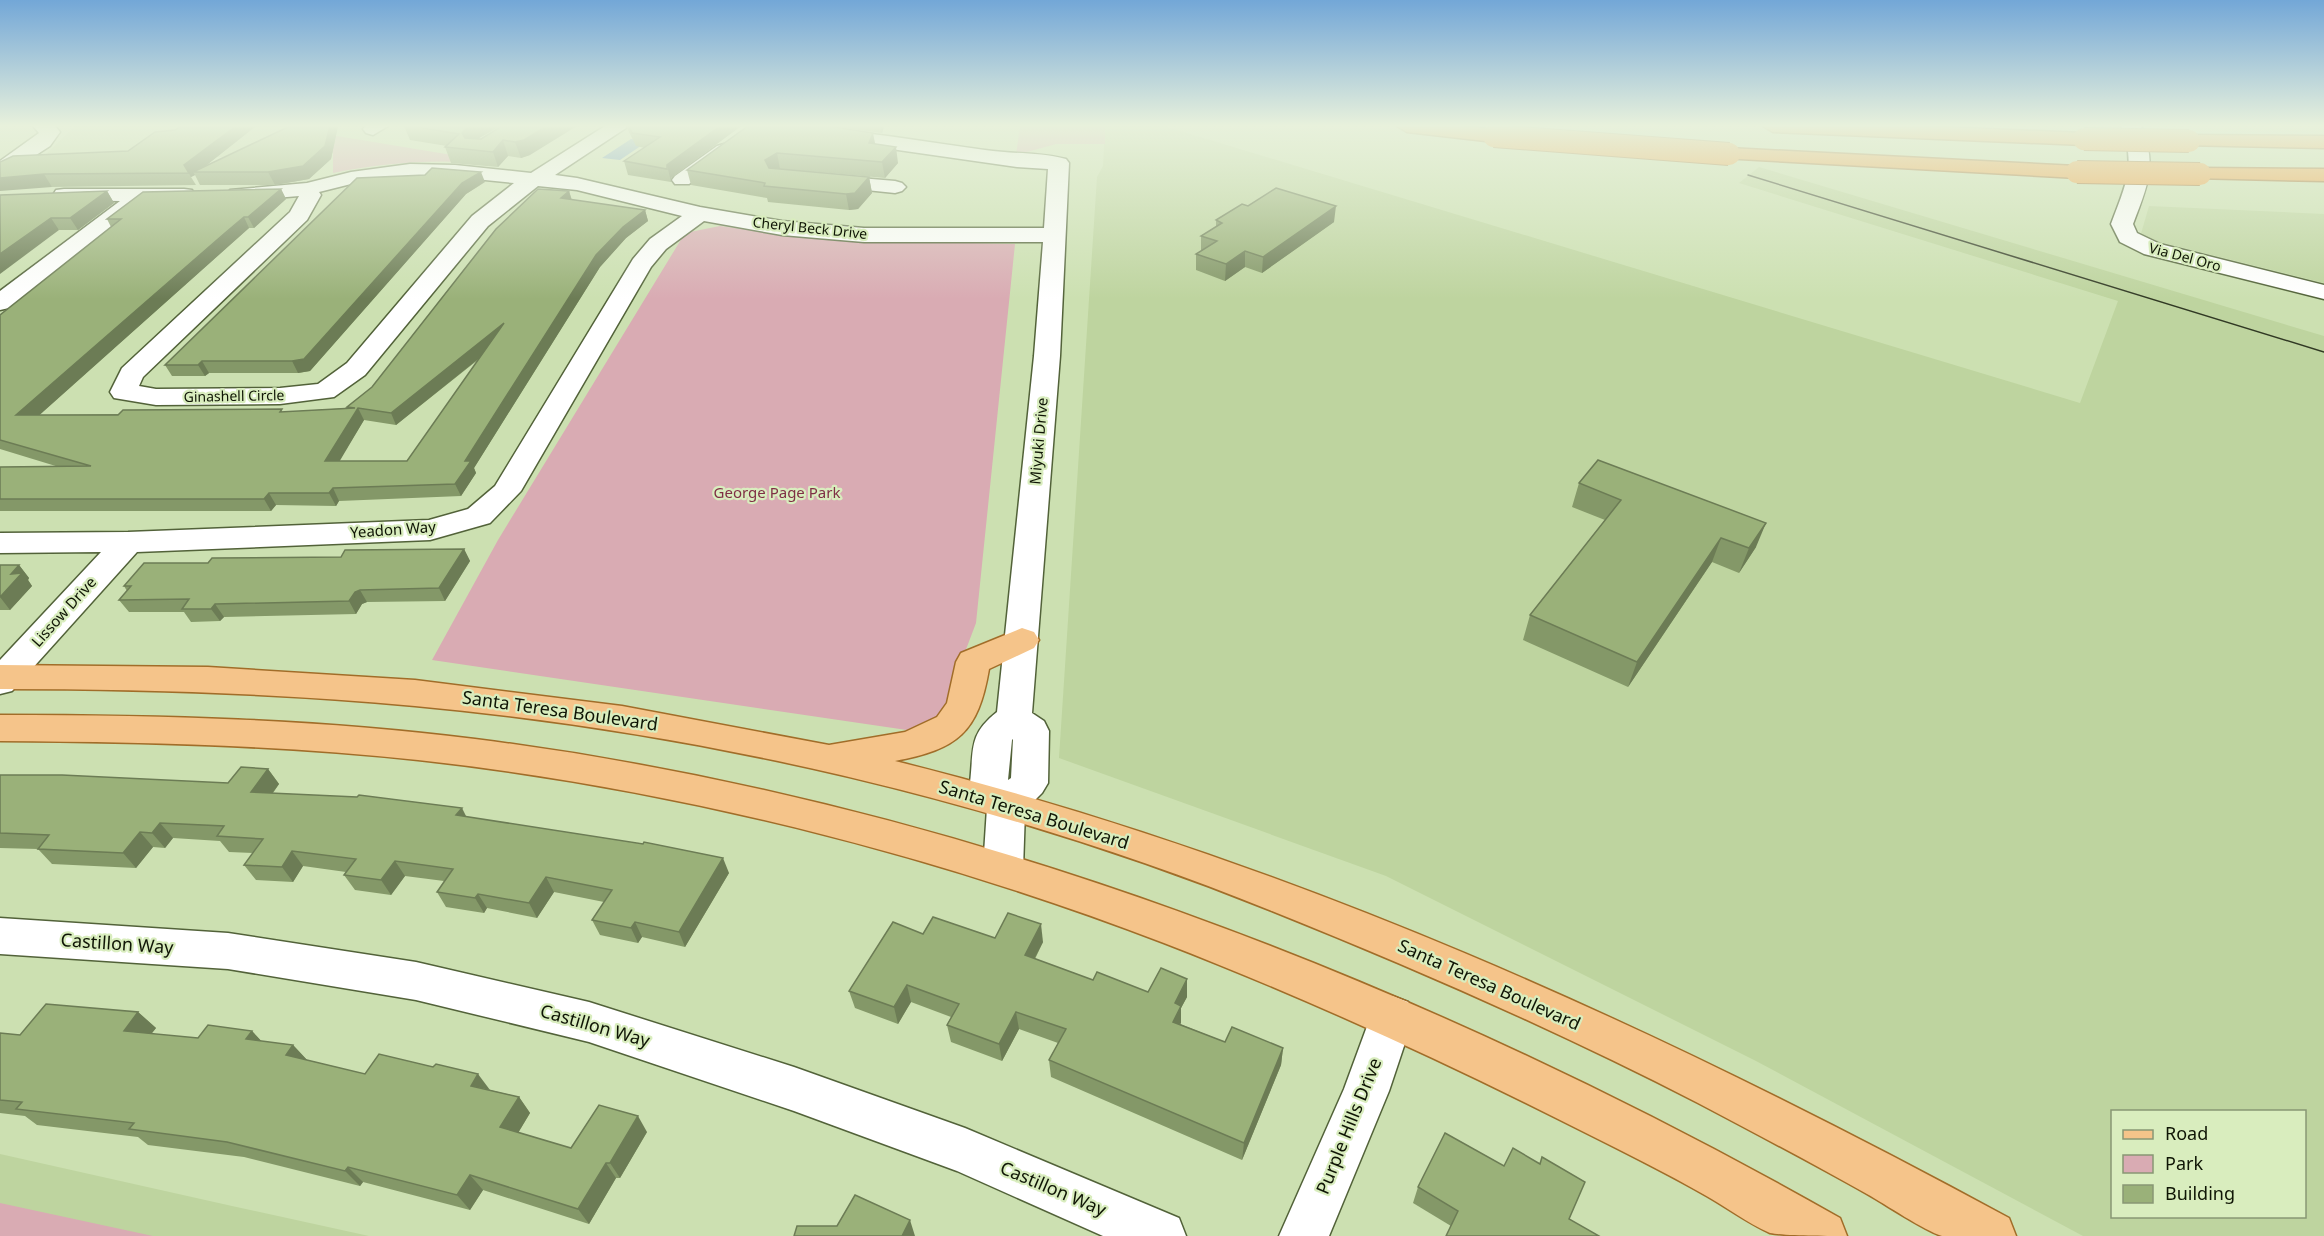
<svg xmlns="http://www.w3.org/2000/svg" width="2324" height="1236" font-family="'Noto Sans',sans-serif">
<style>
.built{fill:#bed49f;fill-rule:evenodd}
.green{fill:#d9abb3}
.water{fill:#6494be}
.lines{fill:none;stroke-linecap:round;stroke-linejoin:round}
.minor-casing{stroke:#526239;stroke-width:3}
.major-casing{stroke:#a16d29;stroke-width:3}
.highway-casing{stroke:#a16d29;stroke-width:3}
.minor{fill:#fff;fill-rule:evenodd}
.major{fill:#f5c48a;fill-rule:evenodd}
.highway{fill:#ef9d3c;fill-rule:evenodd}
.tram{stroke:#313924;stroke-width:1.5}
.highway-bridge-casing{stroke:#a16d29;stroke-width:24;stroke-linecap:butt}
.highway-bridge{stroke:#ef9d3c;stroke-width:22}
.wall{fill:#849868;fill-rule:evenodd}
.shaded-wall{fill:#6c7c55}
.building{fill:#9ab179;stroke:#6c7c55;stroke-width:1.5;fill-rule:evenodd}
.labels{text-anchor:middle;stroke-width:4.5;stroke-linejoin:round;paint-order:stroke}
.far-street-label{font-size:14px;fill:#0f1505;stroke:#d9edbe}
.street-label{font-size:15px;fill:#0f1505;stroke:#d9edbe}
.park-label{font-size:15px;fill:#7f2f45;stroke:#d9edbe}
.near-street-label{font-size:18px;fill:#0f1505;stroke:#d9edbe}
</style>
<rect width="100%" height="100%" fill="#cce0b1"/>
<!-- built -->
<g class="built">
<path d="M75,126H314L278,157H43Z"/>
<path d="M1105,126H1164L2080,403L2118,301L1739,183L1759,167L2324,336V1236H2083L1756,1061L1386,876L1059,758L1097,177L1103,166ZM2112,1112H2304V1216H2112Z"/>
<path d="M2149,206L2324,214V283L2140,237Z"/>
<path d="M0,1154L232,1206L369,1236H0Z"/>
</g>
<!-- green -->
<g class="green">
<path d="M1020,126H1105V144H1056L1016,155Z"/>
<path d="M319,133L458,156L465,162C419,160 378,164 333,173V153Z"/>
<path d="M720,226C818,240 916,242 1015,244L976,623L934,734L432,660L498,540L685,233Z"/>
<path d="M0,1203L153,1236H0Z"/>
</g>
<!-- water -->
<path class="water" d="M631,139L648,141L620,160L602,158Z"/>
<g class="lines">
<defs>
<g id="minor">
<path d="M33,126H55L60,132L50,146L7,174L0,176V161L39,133Z"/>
<path d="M365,126H388L373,135L366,133L363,129Z"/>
<path d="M605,126H629L555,175L577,178L700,207L782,221L864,228H1044L1048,169L1017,167L772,132L762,126C837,126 911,140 985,150C1011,154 1040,152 1066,159L1069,163L1060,356L1032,713L1044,721L1049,731L1048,783L1042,793L1025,810L1023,869L1017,881L1003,885L989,881L983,869L987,808L970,783C974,749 968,735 997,712L1034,356L1043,242H864L782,235L704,221L666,249L651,267L521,491L490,523L430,540L137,552L12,691L0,694V660L101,552L0,553V533L128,532L429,520L468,509L495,486L633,259L650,239L682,216L577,190L538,186L488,226L365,375L334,397L280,404L156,405L114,398L110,392L122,368L290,212L299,196L238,201L230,200L227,195L230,190L307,183L351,172L410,164L455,165L531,173ZM410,176L455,177L514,183L472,216L347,363L318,384L280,388L156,389L139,386L143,377L307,220L321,195L319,192L351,184ZM1013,739L1011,778L1008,780L1012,740Z"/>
<path d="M2121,126H2141C2158,166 2147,186 2133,224L2137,233L2160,244L2324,285V299L2144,254L2120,242L2111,224C2125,186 2137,166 2121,126Z"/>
<path d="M724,144L731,146L734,150L731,154L689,184H675L672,180L675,176L717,146Z"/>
<path d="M825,175L895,181L902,183L906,187L902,191L895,193L818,185L815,181L818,177Z"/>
<path d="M64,189H184L192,190L195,195L192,200L147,201L9,308L0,310V291L120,201L56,200L53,195L56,190Z"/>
<path d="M0,918L228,933L416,962L589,1002L794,1067L965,1128L1179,1218L1186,1236H1103L957,1171L794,1111L589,1042L416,1000L228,969L0,954Z"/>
<path d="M1392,996L1408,1002L1414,1016L1389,1091L1329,1236H1279L1344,1089L1376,1002Z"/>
</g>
<g id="major">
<path d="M1022,628L1034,632L1039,640L1034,648L989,669C978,733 958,749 895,761C1289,859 1653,1025 2009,1218L2016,1236C1997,1236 1958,1236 1942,1236C1925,1231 1885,1204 1867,1194C1812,1163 1755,1133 1698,1103C1560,1032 1417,969 1272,911C999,801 707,733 415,706C277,693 139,689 0,689V665L208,667L415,680L622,706L829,745L905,732L937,717L947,703L956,662L961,653Z"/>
<path d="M0,715C159,715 317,719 475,739C956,800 1420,980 1840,1218L1847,1236C1827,1236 1787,1236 1770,1233C1747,1223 1725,1206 1703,1194C1666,1173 1628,1154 1590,1135C1452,1065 1309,999 1164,943C926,852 672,788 418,760C279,745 140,742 0,741Z"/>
</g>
<g id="highway">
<path d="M1397,126C1432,126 1467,123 1501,132L1504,136L1501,140L1494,142L1407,132Z"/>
<path d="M1763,126H1916L2084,133L2091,135L2094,139L2091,143L2084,145L1773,132Z"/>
<path d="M2189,135L2324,136V148L2182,145L2179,141L2182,137Z"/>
<path d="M1729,148L2077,166L2084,168L2087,172L2084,176L2077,178L1722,158L1719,154L1722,150Z"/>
<path d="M2200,168L2324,169V181L2193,178L2190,174L2193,170Z"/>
</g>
</defs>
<!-- minor casing -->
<use href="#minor" class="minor-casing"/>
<!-- major casing -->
<use href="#major" class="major-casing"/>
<!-- highway casing -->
<use href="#highway" class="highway-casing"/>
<!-- minor -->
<use href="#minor" class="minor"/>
<!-- major -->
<use href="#major" class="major"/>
<!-- highway -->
<use href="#highway" class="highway"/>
<!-- tram -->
<path class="tram" d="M1748,175L2324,352"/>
<defs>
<g id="highway-bridge">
<path d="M1494,136L1729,154"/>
<path d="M2084,139L2189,141"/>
<path d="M2077,172L2200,174"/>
</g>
</defs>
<!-- highway-bridge casing -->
<use href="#highway-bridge" class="highway-bridge-casing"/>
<!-- highway-bridge -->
<use href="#highway-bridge" class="highway-bridge"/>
</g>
<!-- wall -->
<g class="wall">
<path d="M181,126H256L204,167L290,126H338L331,159L309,179L275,185H200L195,175L191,177L196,185L52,187L0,162L128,151L175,130Z"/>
<path d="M404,126H500L478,139H481L502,126L530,155L521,158L508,156L498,167L451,163L445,147L447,146L410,140Z"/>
<path d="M626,126H741L671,178V182L628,175L624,161L645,148L636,146Z"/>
<path d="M748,126L875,144L898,163L885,178L797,170L869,177L872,193L858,209L849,210L768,202L767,198L691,185L687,170Z"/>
<path d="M830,126H884L882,133Z"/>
<path d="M485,182L466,194L310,371L298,373H209L205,376H172L165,365Z"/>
<path d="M281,189L286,199L254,228H249L231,244L39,415L284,412L347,408V407L372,387L569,191L572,200L645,210L648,221L626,238L600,267L474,468L476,473L461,496L339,501L336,506L276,505L271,511H0V467H59L0,449V315L111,227L107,219ZM479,359L407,461H339L364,420L396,425Z"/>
<path d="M107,191L114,203L78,230H59L0,195Z"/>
<path d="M1248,206L1334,222L1262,273L1245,267L1225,281L1196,270V254L1201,251V236L1216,227V220Z"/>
<path d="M1579,483L1756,547L1739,573L1712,562L1628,687L1523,640L1530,615L1605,520L1572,507Z"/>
<path d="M464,549L470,561L445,601L367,602L362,604L356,614L224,617L220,621L191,622L184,612H129L119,600L127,591L124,586L208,563L341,557Z"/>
<path d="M0,565H19L29,578L28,580L32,586L10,610H0Z"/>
<path d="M268,769L279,784L273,793L466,817L729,873L685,947L642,937L638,943L600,935L592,920L604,902L554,892L537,918L487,908L484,913L446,907L437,892L444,881L405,876L391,895L355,890L344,875L346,872L303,866L293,882L256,880L244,865L253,853L229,852L220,841L173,838L165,848L153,847L136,868L52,864L38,849L0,848V775L228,783Z"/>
<path d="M995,938L1043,942L1035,959L1093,980L1148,992L1187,997L1181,1008L1180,1024L1225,1042L1283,1048L1281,1065L1242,1160L1051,1077L1049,1060L1058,1043L1019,1029L1002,1061L951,1042L947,1025L951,1017L911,1002L898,1024L855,1008L849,991Z"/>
<path d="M138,1012L156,1028L151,1034L198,1038L252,1031L261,1041L293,1045L307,1060L365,1074L490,1090L519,1097L530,1113L518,1133L571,1148L647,1132L620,1178H616L589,1224L483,1190L470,1210L363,1182L360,1186L244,1157L148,1145L138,1137L37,1125L25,1116L0,1113V1033L20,1035Z"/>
<path d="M1540,1164L1585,1182L1451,1226L1413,1203L1418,1187L1504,1166Z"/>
</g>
<!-- shaded-wall -->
<g class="shaded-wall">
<path d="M236,126H256L198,172H193L195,175L191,177L184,165Z"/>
<path d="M330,126H338L331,159L309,179L275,185L268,172Z"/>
<path d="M468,126H500L472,142L468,148L462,133Z"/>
<path d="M547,126H577L530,155L521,158L515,142Z"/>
<path d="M720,126H741L671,178V182L667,165Z"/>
<path d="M880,126H884L882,133Z"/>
<path d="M873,133L876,148L869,143Z"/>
<path d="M503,140L508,156L498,167L493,152Z"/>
<path d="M896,147L898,163L885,178L882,162Z"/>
<path d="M777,153L780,169L768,176L765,160Z"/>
<path d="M481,172L485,182L466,194L310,371L298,373L292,361L462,183Z"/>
<path d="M44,174L52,187L0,191V178Z"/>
<path d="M869,177L872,193L858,209L849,210L846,194Z"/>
<path d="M281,189L286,199L254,228L248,217Z"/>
<path d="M107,191L114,203L78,230L70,218Z"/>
<path d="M569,191L572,202L561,198Z"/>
<path d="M1336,206L1334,222L1262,273L1263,257Z"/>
<path d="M645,210L648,221L626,238L600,267L474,468L476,473L461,496L455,484L465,461L596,255L623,227Z"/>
<path d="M244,217L249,228L25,428L16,415Z"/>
<path d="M51,218L59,230L0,274V254Z"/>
<path d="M1245,251V267L1225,281L1226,264Z"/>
<path d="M504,323L508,335L396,425L391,413Z"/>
<path d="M202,361L209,373L205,376L198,365Z"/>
<path d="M358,408L364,420L332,474L325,461Z"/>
<path d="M333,488L339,501L336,506L329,493Z"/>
<path d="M269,493L276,505L271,511L264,499Z"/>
<path d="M1766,523L1756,547L1739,573L1749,548Z"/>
<path d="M1721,538L1712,562L1628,687L1637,662Z"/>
<path d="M464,549L470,561L445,601L439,588Z"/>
<path d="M19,565L29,578L28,580L32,586L10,610L0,597L11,574Z"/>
<path d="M360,590L367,602L362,604L356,614L349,601L355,592Z"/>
<path d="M215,604L224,617L220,621L211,609Z"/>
<path d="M268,769L279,784L262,807L251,792Z"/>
<path d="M462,808L470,824L456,815Z"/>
<path d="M160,823L173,838L165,848L152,833Z"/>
<path d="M140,832L153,847L136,868L123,853Z"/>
<path d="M292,851L303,866L293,882L282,867Z"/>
<path d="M723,858L729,873L685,947L679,932Z"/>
<path d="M395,861L405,876L391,895L381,880Z"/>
<path d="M546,877L554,892L537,918L529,903Z"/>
<path d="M478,894L487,908L484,913L475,898Z"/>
<path d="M635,922L642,937L638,943L631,928Z"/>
<path d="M1041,924L1043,942L1027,973L1025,955Z"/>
<path d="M1187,979V997L1181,1008V1023L1173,1039L1175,1003Z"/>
<path d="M907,985L911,1002L898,1024L894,1007Z"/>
<path d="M138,1012L156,1028L141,1047L124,1031Z"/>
<path d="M1016,1012L1019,1029L1002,1061L999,1044Z"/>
<path d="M252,1031L267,1047L246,1039Z"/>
<path d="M293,1045L308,1061L286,1055Z"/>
<path d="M1283,1048L1281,1065L1242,1160L1244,1143Z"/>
<path d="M478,1074L490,1090L471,1086Z"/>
<path d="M519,1097L530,1113L512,1143L500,1127Z"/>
<path d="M638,1116L647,1132L620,1178L610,1163Z"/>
<path d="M606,1163L616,1178L589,1224L578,1209Z"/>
<path d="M348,1167L363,1182L360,1186L345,1171Z"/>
<path d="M470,1175L483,1190L470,1210L457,1195Z"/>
<path d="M910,1220L915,1236H902Z"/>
</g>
<!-- building -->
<g class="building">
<path d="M181,126H236L184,165L189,173L44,174L0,178V162L13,156L128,151L155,132L175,130Z"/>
<path d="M290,126H330L325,146L303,166L268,172H193Z"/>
<path d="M411,126H468L462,133L465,138L481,139L502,126H547L524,140L515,142L503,140L493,152L445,147L459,134Z"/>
<path d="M629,126H720L667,165V169L624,161L660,137L632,133Z"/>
<path d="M748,126H828L873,133L869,143L896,147L882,162L777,153L765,160L769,168L869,177L855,193L846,194L764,186L765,183L687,170Z"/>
<path d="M432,168L481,172L462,183L304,359L292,361H202L198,365H165L357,178L425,175Z"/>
<path d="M1276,188L1336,206L1263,257L1245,251L1226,264L1196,254L1217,241L1201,236L1222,223L1216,220L1242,204L1248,206Z"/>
<path d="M281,189L248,217H244L225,233L16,415H118L123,410L282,409L280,412L355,408L347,407L372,387L496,229L538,189L569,191L561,198L645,210L623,227L596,255L465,461H471L455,484L333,488L329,493H269L264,499H0V467L91,466L0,440V315L121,219H107L143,192ZM504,323L407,461H325L358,408L391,413Z"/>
<path d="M107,191L70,218H51L0,254V195Z"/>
<path d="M1598,460L1766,523L1749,548L1721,538L1637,662L1530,615L1621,500L1579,483Z"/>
<path d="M464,549L439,588L360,590L355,592L349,601L215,604L211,609H182L189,599L119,600L131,586H124L144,563H208L212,558L341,557L345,550Z"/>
<path d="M0,565H19L11,574L22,573L0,597Z"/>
<path d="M241,767L268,769L251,792L357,797L359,795L462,808L456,815L643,844L644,842L723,858L679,932L635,922L631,928L592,920L612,890L546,877L529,903L478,894L475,898L437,892L453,869L395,861L381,880L344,875L356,859L292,851L282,867L244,865L263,839L217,836L224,826L160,823L152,833L140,832L123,853L38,849L49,835L0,833V775H62L228,783Z"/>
<path d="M1008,913L1041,924L1025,955L1093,980L1097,972L1148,992L1161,968L1187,979L1175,1003L1181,1006L1173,1022L1225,1042L1232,1027L1283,1048L1244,1143L1049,1060L1066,1029L1016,1012L999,1044L947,1025L959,1004L907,985L894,1007L849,991L893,922L923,934L933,917L995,938Z"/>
<path d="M46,1004L138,1012L124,1031L198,1038L208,1025L252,1031L246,1039L293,1045L286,1055L365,1074L379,1054L433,1067L436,1064L478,1074L471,1086L519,1097L500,1127L571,1148L599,1105L638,1116L610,1163H606L578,1209L470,1175L457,1195L348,1167L345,1171L227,1142L129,1129L134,1123L16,1109L22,1102L0,1100V1033L20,1035Z"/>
<path d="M1445,1133L1504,1166L1513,1148L1540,1164L1542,1157L1585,1182L1569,1219L1599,1236H1446L1458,1211L1418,1187Z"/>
<path d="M855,1195L910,1220L902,1236H794L797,1226H837Z"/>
</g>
<!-- sky -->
<linearGradient id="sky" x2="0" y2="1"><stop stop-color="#73a7d7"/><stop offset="0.42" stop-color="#e8f1dc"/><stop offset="1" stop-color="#e8f1dc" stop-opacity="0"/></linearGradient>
<rect width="2324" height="299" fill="url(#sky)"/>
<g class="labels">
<!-- far-street labels -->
<g class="far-street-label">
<text transform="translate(810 228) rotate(6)" y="5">Cheryl Beck Drive</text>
<text transform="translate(2185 257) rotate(15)" y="5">Via Del Oro</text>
<text transform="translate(234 396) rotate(-1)" y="5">Ginashell Circle</text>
</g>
<!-- street labels -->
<g class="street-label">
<text transform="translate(1039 441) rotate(-85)" y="5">Miyuki Drive</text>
<text transform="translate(393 530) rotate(-4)" y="5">Yeadon Way</text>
<text transform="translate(64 612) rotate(-48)" y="5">Lissow Drive</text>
</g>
<!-- park labels -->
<g class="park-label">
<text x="777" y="498">George Page Park</text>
</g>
<!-- near-street labels -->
<g class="near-street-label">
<text transform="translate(560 711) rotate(8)" y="6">Santa Teresa Boulevard</text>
<text transform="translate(1034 815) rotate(17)" y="6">Santa Teresa Boulevard</text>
<text transform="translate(117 944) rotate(4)" y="6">Castillon Way</text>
<text transform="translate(1489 985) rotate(24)" y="6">Santa Teresa Boulevard</text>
<text transform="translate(595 1026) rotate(16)" y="6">Castillon Way</text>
<text transform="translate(1349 1126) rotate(-68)" y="6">Purple Hills Drive</text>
<text transform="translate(1053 1189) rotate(23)" y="6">Castillon Way</text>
</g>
</g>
<!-- legend -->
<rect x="2111" y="1110" width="195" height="108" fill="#d9edbe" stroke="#889774" stroke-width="1.5"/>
<rect x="2123" y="1130" width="30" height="9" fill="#f5c48a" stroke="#889774" stroke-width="1.5"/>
<text x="2165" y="1140" font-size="18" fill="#0f1505">Road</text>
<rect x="2123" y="1155" width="30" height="18" fill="#d9abb3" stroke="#889774" stroke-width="1.5"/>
<text x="2165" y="1170" font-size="18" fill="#0f1505">Park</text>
<rect x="2123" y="1185" width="30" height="18" fill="#9ab179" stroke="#889774" stroke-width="1.5"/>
<text x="2165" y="1200" font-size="18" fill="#0f1505">Building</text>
</svg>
